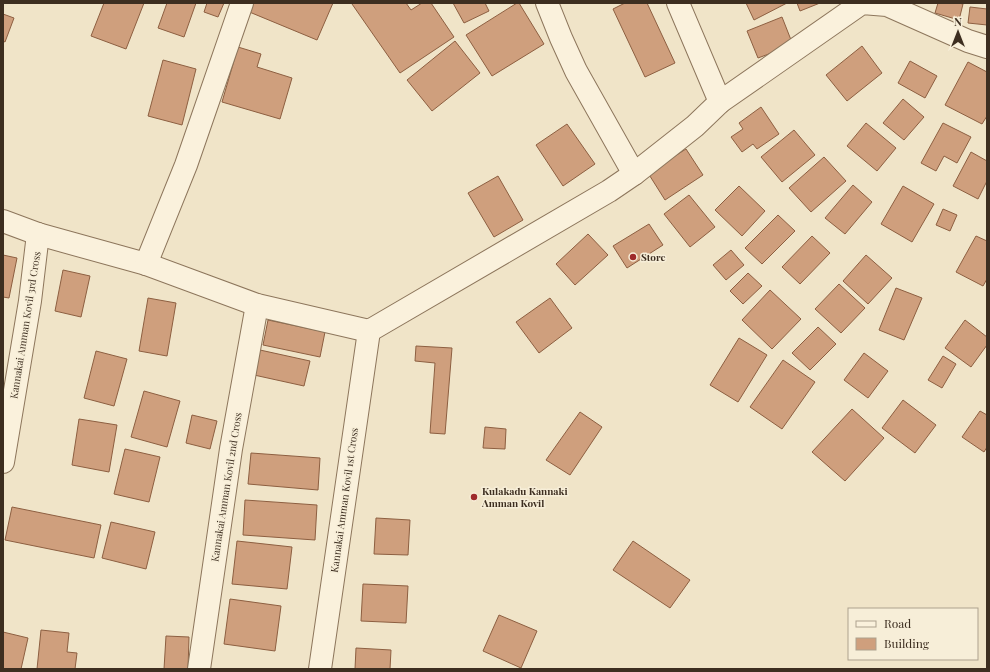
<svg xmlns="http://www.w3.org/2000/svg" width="990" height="672" font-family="'Playfair Display',serif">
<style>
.building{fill:#cf9f7d;stroke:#8d5f41}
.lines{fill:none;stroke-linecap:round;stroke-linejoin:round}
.street-casing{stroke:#8d765c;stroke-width:24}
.street{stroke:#faf1dc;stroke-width:22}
.poi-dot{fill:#9e2a2b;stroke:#f7eed8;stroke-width:1.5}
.labels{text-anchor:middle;stroke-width:3;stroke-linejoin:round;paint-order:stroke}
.poi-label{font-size:10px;font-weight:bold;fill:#3d2e20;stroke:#f7eed8;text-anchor:start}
.street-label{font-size:10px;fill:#3d2e20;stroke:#f7eed8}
</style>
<rect width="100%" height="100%" fill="#f0e4c8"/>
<!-- building -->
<g class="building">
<path d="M104,3H144L126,49L91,36Z"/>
<path d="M167,3H196L184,37L158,28Z"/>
<path d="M207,3H224L218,17L204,12Z"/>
<path d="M250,3H333L317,40L247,11Z"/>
<path d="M353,3H406L411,10L422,3H431L454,37L400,73L352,4Z"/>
<path d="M453,3H485L489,11L464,23Z"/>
<path d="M517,3H519L544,44L492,76L466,35Z"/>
<path d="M625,3H647L675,63L645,77L613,9Z"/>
<path d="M746,3H787L754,20Z"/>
<path d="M797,3H820L800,11Z"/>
<path d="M938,3H958L963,4L959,20L935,13Z"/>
<path d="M970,7L987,9V25L968,23Z"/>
<path d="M3,14L14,18L5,42L3,41Z"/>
<path d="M782,17L793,45L758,58L747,31Z"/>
<path d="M455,41L480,73L432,111L407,80Z"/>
<path d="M862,46L882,73L847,101L826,75Z"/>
<path d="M238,47L261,54L257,67L292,78L280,119L222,102Z"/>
<path d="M163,60L196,69L182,125L148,116Z"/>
<path d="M910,61L937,76L925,98L898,83Z"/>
<path d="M968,62L987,72V116L982,124L945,105Z"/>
<path d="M903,99L924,117L904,140L883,123Z"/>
<path d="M761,107L779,134L757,149L753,144L742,152L731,137L743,129L739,123Z"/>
<path d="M866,123L896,148L877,171L847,146Z"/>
<path d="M943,123L971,137L957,163L944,156L936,171L921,163Z"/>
<path d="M567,124L595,164L563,186L536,145Z"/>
<path d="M794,130L815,155L782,182L761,157Z"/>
<path d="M686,149L703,175L665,200L648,173Z"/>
<path d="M971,152L987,161V181L978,199L953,186Z"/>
<path d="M824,157L846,181L811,212L789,188Z"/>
<path d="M498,176L523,220L494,237L468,193Z"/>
<path d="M853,185L872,202L845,234L825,218Z"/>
<path d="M739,186L765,211L742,236L715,210Z"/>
<path d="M903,186L934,204L912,242L881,224Z"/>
<path d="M689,195L715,227L690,247L664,214Z"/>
<path d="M943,209L957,215L950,231L936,225Z"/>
<path d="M778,215L795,231L762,264L745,248Z"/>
<path d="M649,224L663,245L627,268L613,246Z"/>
<path d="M588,234L608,255L575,285L556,264Z"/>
<path d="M812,236L830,253L800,284L782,267Z"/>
<path d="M976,236L987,241V279L983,286L956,272Z"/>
<path d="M731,250L744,265L726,280L713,265Z"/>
<path d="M3,255L17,258L9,298L3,297Z"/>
<path d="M866,255L892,278L868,304L843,281Z"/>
<path d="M63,270L90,276L81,317L55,311Z"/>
<path d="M748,273L762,286L743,304L730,291Z"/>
<path d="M839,284L865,308L841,333L815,309Z"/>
<path d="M896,288L922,298L904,340L879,330Z"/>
<path d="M770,290L801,319L772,349L742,320Z"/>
<path d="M148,298L176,303L167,356L139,351Z"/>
<path d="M550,298L572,328L539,353L516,322Z"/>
<path d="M268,320L325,332L320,357L263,345Z"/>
<path d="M965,320L987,337V345L971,367L945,348Z"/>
<path d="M818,327L836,344L810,370L792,353Z"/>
<path d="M739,338L767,355L738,402L710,385Z"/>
<path d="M416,346L452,348L445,434L430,433L435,363L415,361Z"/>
<path d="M260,350L310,361L304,386L254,375Z"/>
<path d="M96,351L127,359L114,406L84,398Z"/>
<path d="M864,353L888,371L868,398L844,380Z"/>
<path d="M943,356L956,364L942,388L928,380Z"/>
<path d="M783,360L815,382L782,429L750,407Z"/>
<path d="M144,391L180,401L167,447L131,437Z"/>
<path d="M903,400L936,425L915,453L882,428Z"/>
<path d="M852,409L884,438L845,481L812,452Z"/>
<path d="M980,411L987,415V447L984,452L962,437Z"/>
<path d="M580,412L602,427L570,475L546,460Z"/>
<path d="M192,415L217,421L210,449L186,443Z"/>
<path d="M79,419L117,425L109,472L72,465Z"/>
<path d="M485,427L506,429L505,449L483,448Z"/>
<path d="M125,449L160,457L149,502L114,494Z"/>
<path d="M251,453L320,458L318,490L248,484Z"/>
<path d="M245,500L317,505L315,540L243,535Z"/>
<path d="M12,507L101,525L94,558L5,540Z"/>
<path d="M376,518L410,520L408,555L374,554Z"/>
<path d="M111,522L155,532L146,569L102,558Z"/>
<path d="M237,541L292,547L287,589L232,584Z"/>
<path d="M633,541L690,580L670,608L613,570Z"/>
<path d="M363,584L408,586L406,623L361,621Z"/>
<path d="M230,599L281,606L275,651L224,644Z"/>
<path d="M499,615L537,631L521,668L483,651Z"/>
<path d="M41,630L69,633L67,652L77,653L75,669H37Z"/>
<path d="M3,632L28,638L21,669H3Z"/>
<path d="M166,636L189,637L188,669H164Z"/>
<path d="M356,648L391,650L390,669H355Z"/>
</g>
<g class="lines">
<defs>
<g id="street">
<path d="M547,3L561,38L576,71L634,174"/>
<path d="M678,3L720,102"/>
<path d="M3,221L38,234L146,264L257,305L369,331L609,191L634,174L695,126L720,102L862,3L887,5L968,41L987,47"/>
<path d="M146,264L186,165L242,3"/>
<path d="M3,462L30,301L38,234"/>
<path d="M199,669L231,449L257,305"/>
<path d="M320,669L369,331"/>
</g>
</defs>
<!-- street casing -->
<use href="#street" class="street-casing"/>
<!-- street -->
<use href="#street" class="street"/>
</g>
<!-- markers -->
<g class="poi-dot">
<circle cx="633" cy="257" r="4"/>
<circle cx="474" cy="497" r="4"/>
</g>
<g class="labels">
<!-- poi labels -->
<g class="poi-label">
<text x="641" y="261">Store</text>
<text x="482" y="495">Kulakadu Kannaki<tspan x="482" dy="12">Amman Kovil</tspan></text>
</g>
<!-- street labels -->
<g class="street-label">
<text transform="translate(25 325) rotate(-81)" y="4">Kannakai Amman Kovil 3rd Cross</text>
<text transform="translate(226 487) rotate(-81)" y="4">Kannakai Amman Kovil 2nd Cross</text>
<text transform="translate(344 500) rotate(-82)" y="4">Kannakai Amman Kovil 1st Cross</text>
</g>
</g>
<!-- border -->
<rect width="990" height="672" fill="none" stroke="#3d2e20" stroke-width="8"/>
<!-- legend -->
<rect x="848" y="608" width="130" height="52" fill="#f7eed8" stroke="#ada18e"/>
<rect x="856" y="621" width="20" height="6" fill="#faf1dc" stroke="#ada18e"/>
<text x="884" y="628" font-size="12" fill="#3d2e20">Road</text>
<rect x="856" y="638" width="20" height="12" fill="#cf9f7d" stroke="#ada18e"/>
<text x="884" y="648" font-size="12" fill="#3d2e20">Building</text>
<!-- north arrow -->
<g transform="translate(958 32)" stroke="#f7eed8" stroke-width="3" paint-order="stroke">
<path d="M0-3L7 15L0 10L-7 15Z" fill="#3d2e20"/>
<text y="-6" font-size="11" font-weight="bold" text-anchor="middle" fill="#3d2e20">N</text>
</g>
</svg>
